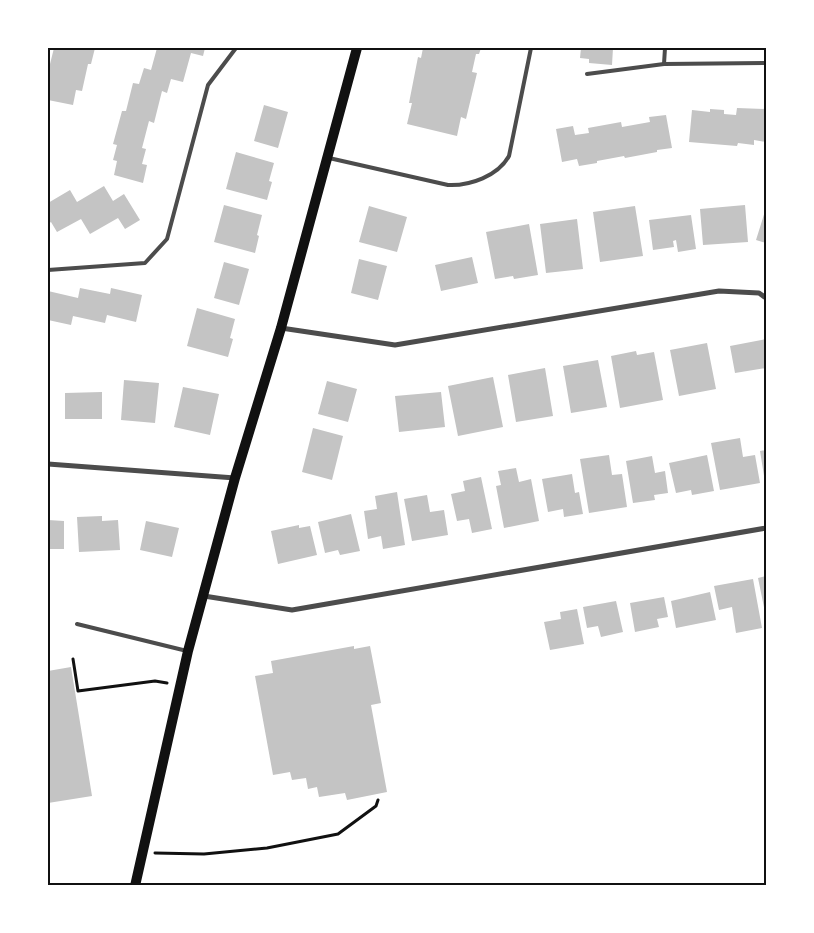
<svg xmlns="http://www.w3.org/2000/svg" width="814" height="933" font-family="Helvetica,sans-serif">
<style>
.building{fill:#c4c4c4}
.lines{fill:none;stroke-linecap:round;stroke-linejoin:round}
.path{stroke:#111;stroke-width:3}
.service{stroke:#4c4c4c;stroke-width:4}
.minor{stroke:#4c4c4c;stroke-width:5}
.secondary{stroke:#111;stroke-width:10}
.neatline{fill:none;stroke:#111;stroke-width:2}
</style>
<rect width="100%" height="100%" fill="#fff"/>
<path class="building" d="M 54,48 L 95,48 L 91,64 L 88,64 L 82,91 L 76,90 L 73,105 L 48,100 L 48,72 Z
M 157,48 L 205,48 L 203,56 L 191,53 L 183,82 L 171,79 L 167,93 L 162,91 L 154,123 L 149,121 L 142,148 L 146,149 L 142,164 L 147,165 L 143,183 L 114,175 L 117,161 L 113,160 L 117,145 L 113,144 L 122,111 L 126,111 L 133,83 L 139,84 L 144,68 L 151,70 Z
M 423,48 L 481,48 L 479,54 L 476,54 L 472,72 L 477,73 L 466,119 L 461,117 L 457,136 L 407,124 L 412,103 L 409,103 L 418,57 L 421,58 Z
M 581,48 L 613,48 L 612,65 L 589,63 L 589,59 L 580,58 Z
M 264,105 L 288,112 L 278,148 L 254,141 Z
M 737,108 L 766,109 L 766,142 L 754,140 L 754,145 L 738,143 L 737,146 L 689,142 L 692,110 L 710,112 L 710,109 L 724,110 L 724,114 L 736,115 Z
M 666,115 L 672,148 L 657,150 L 657,152 L 625,158 L 624,156 L 597,161 L 597,163 L 579,166 L 577,159 L 562,162 L 556,129 L 573,126 L 575,135 L 589,133 L 588,128 L 621,122 L 622,127 L 650,122 L 649,117 Z
M 236,152 L 274,163 L 269,181 L 272,182 L 267,200 L 226,189 Z
M 104,186 L 113,201 L 124,194 L 140,220 L 125,229 L 118,218 L 90,234 L 81,219 L 57,232 L 51,222 L 48,224 L 48,203 L 70,190 L 77,202 Z
M 224,205 L 262,215 L 257,235 L 259,236 L 255,253 L 214,242 Z
M 745,205 L 748,242 L 703,245 L 700,209 Z
M 369,206 L 407,217 L 397,252 L 359,242 Z
M 635,206 L 643,256 L 600,262 L 593,212 Z
M 766,208 L 766,243 L 756,240 Z
M 691,215 L 696,249 L 678,252 L 676,240 L 673,241 L 674,247 L 653,250 L 649,220 Z
M 577,219 L 583,269 L 546,273 L 540,224 Z
M 529,224 L 538,275 L 514,279 L 513,276 L 495,279 L 486,232 Z
M 472,257 L 478,283 L 441,291 L 435,265 Z
M 359,259 L 387,266 L 378,300 L 351,293 Z
M 224,262 L 249,269 L 239,305 L 214,298 Z
M 80,288 L 110,294 L 111,288 L 142,295 L 136,322 L 107,315 L 105,323 L 73,316 L 71,325 L 48,320 L 48,291 L 78,298 Z
M 197,308 L 235,319 L 230,338 L 233,339 L 228,357 L 187,346 Z
M 766,339 L 766,368 L 735,373 L 730,346 Z
M 707,343 L 716,389 L 679,396 L 670,350 Z
M 636,351 L 637,355 L 654,352 L 663,400 L 620,408 L 611,356 Z
M 598,360 L 607,407 L 571,413 L 563,366 Z
M 545,368 L 553,416 L 516,422 L 508,375 Z
M 493,377 L 503,427 L 458,436 L 448,386 Z
M 124,380 L 159,383 L 155,423 L 121,420 Z
M 327,381 L 357,389 L 348,422 L 318,414 Z
M 183,387 L 219,394 L 210,435 L 174,427 Z
M 102,392 L 102,419 L 65,419 L 65,393 Z
M 441,392 L 445,427 L 399,432 L 395,396 Z
M 313,428 L 343,436 L 332,480 L 302,472 Z
M 740,438 L 743,457 L 755,455 L 760,483 L 720,490 L 711,443 Z
M 766,450 L 766,482 L 765,482 L 760,451 Z
M 609,455 L 612,475 L 622,474 L 627,507 L 589,513 L 580,459 Z
M 707,455 L 714,491 L 692,495 L 691,490 L 676,493 L 669,463 Z
M 652,456 L 655,473 L 665,471 L 668,493 L 654,495 L 655,500 L 633,503 L 626,461 Z
M 516,468 L 519,482 L 531,479 L 539,521 L 504,528 L 496,486 L 501,485 L 498,471 Z
M 572,474 L 575,493 L 579,492 L 583,514 L 564,517 L 563,509 L 548,512 L 542,479 Z
M 481,477 L 492,529 L 472,533 L 469,519 L 457,521 L 451,494 L 465,491 L 463,481 Z
M 397,492 L 405,545 L 383,549 L 381,536 L 368,539 L 364,511 L 377,509 L 375,496 Z
M 427,495 L 430,512 L 444,510 L 448,535 L 412,541 L 404,499 Z
M 351,514 L 360,551 L 340,555 L 338,550 L 325,553 L 318,522 Z
M 102,516 L 102,521 L 118,520 L 120,550 L 79,552 L 77,517 Z
M 48,520 L 64,521 L 64,549 L 48,549 Z
M 146,521 L 179,528 L 172,557 L 140,550 Z
M 299,525 L 299,528 L 310,526 L 317,555 L 278,564 L 271,531 Z
M 766,576 L 766,617 L 758,578 Z
M 753,579 L 762,628 L 736,633 L 732,607 L 719,610 L 714,586 Z
M 710,592 L 716,620 L 676,628 L 671,601 Z
M 664,597 L 668,617 L 657,619 L 659,627 L 635,632 L 630,603 Z
M 616,601 L 623,632 L 601,637 L 598,626 L 587,628 L 583,607 Z
M 577,609 L 584,644 L 550,650 L 544,622 L 561,619 L 560,612 Z
M 354,646 L 354,649 L 370,646 L 381,703 L 371,705 L 387,792 L 347,800 L 345,793 L 319,797 L 317,787 L 308,789 L 306,778 L 292,780 L 290,772 L 273,775 L 255,676 L 273,673 L 271,661 Z
M 71,667 L 92,796 L 48,803 L 48,671 Z"/>
<g class="lines">
<path class="path" d="M 73,659 L 78,691 L 155,681 L 167,683
M 155,853 L 204,854 L 267,848 L 338,834 L 376,806 L 378,800"/>
<path class="service" d="M 664,64 L 665,48
M 587,74 L 664,64 L 766,63
M 329,158 L 448,185 C 470,186 498,176 509,156 L 531,48
M 48,270 L 145,263 L 167,239 L 208,85 L 236,48
M 77,624 L 187,651"/>
<path class="minor" d="M 281,328 L 395,345 L 719,291 L 759,293 L 766,298
M 48,464 L 235,478
M 204,596 L 292,610 L 766,528"/>
<path class="secondary" d="M 135,886 L 188,651 L 235,478 L 281,328 L 357,48"/>
</g>
<rect width="814" height="933" fill="none" stroke="#ffffff" stroke-width="98"/>
<rect x="49" y="49" width="716" height="835" class="neatline"/>
</svg>
